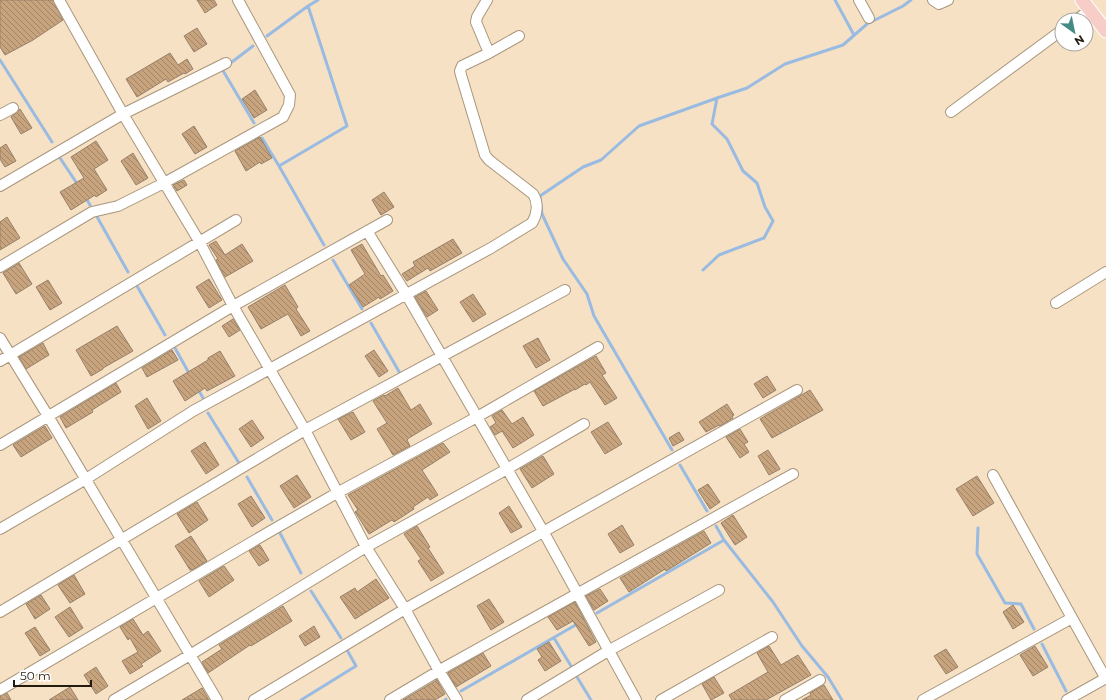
<svg xmlns="http://www.w3.org/2000/svg" width="1106" height="700" font-family="Montserrat,sans-serif">
<style>
.lines{fill:none;stroke-linecap:round;stroke-linejoin:round}
.stream{stroke:#9abbe1;stroke-width:3}
.building{fill:url(#building-back-hatch);stroke:#978169}
.minor-casing{stroke:#a9967c;stroke-width:12}
.major-casing{stroke:#fff;stroke-width:15}
.minor{stroke:#fff;stroke-width:10}
.major{stroke:#f7cdc7;stroke-width:13}
</style>
<defs>
<pattern id="building-back-hatch" width="6" height="6" patternUnits="userSpaceOnUse"><rect width="6" height="6" fill="#c7a47e"/><path d="M-1 5l2 2M0 0l6 6M5-1l2 2" fill="none" stroke="#a18566"/></pattern>
</defs>
<rect width="100%" height="100%" fill="#f6e1c5"/>
<g class="lines">
<path class="stream" d="M 318,0 L 308,6 L 347,126 L 279,166 L 324,245
M 835,0 L 854,35
M 267,36 L 308,6
M 0,60 L 52,142
M 228,65 L 253,46
M 223,68 L 222,69 L 254,123
M 262,138 L 279,166
M 60,158 L 78,185
M 86,198 L 90,205
M 96,215 L 128,272
M 333,260 L 362,309
M 703,270 L 719,255 L 764,238 L 773,221 L 765,207 L 757,183 L 743,171 L 727,139 L 712,124 L 717,98
M 137,286 L 165,335
M 371,323 L 401,375
M 175,348 L 190,375
M 198,389 L 203,398
M 208,413 L 239,463
M 672,450 L 594,316 L 587,294 L 563,259 L 542,214 L 540,196 L 583,167 L 601,160 L 639,126 L 717,98 L 747,88 L 785,64 L 843,45 L 867,24 L 903,6 L 911,0
M 680,465 L 707,511
M 247,477 L 272,520
M 978,528 L 977,554 L 1005,603 L 1021,604 L 1034,629
M 280,533 L 301,573
M 724,540 L 773,602 L 802,646 L 828,677 L 842,700
M 311,591 L 341,638
M 597,613 L 724,540 L 716,526
M 554,638 L 571,666
M 1042,644 L 1066,691
M 577,677 L 591,700
M 461,691 L 579,623
M 301,700 L 356,666 L 347,650
M 445,700 L 446,699"/>
</g>
<path class="building" d="M 0,0 L 53,0 L 63,20 L 33,40 L 5,55 L 0,47 Z
M 197,0 L 214,0 L 217,5 L 205,13 Z
M 197,28 L 207,44 L 194,52 L 184,36 Z
M 170,53 L 178,65 L 187,59 L 193,69 L 185,74 L 184,73 L 168,82 L 166,79 L 137,97 L 126,79 Z
M 255,90 L 267,110 L 254,118 L 242,99 Z
M 20,109 L 32,128 L 21,134 L 11,117 L 16,113 Z
M 194,126 L 207,147 L 195,154 L 182,134 Z
M 260,137 L 272,158 L 261,164 L 260,162 L 246,171 L 235,151 Z
M 96,141 L 108,160 L 94,169 L 107,190 L 96,197 L 95,195 L 71,210 L 60,192 L 84,178 L 71,157 Z
M 6,144 L 16,161 L 5,167 L 0,159 L 0,148 Z
M 133,153 L 148,178 L 136,185 L 121,161 Z
M 184,180 L 187,185 L 177,191 L 173,185 Z
M 384,192 L 394,207 L 381,215 L 372,200 Z
M 7,217 L 20,238 L 0,250 L 0,222 Z
M 453,239 L 462,253 L 430,271 L 428,268 L 407,281 L 402,274 L 415,266 L 413,262 Z
M 216,241 L 225,255 L 242,244 L 253,261 L 225,277 L 216,260 L 218,259 L 209,245 Z
M 362,244 L 381,276 L 383,275 L 393,291 L 380,299 L 379,297 L 363,307 L 349,285 L 365,274 L 351,250 Z
M 19,263 L 32,284 L 16,294 L 3,273 Z
M 209,279 L 222,300 L 209,308 L 196,287 Z
M 48,280 L 62,303 L 50,310 L 36,287 Z
M 285,285 L 298,307 L 296,309 L 310,331 L 301,336 L 288,314 L 261,329 L 248,307 Z
M 426,291 L 438,310 L 427,317 L 415,297 Z
M 473,294 L 486,314 L 473,322 L 460,302 Z
M 233,319 L 240,330 L 229,337 L 222,326 Z
M 117,326 L 133,351 L 103,368 L 103,369 L 91,376 L 76,350 Z
M 538,338 L 550,360 L 536,368 L 523,346 Z
M 43,343 L 49,355 L 26,369 L 19,357 Z
M 172,350 L 178,360 L 147,377 L 142,368 Z
M 374,350 L 388,371 L 379,377 L 365,356 Z
M 220,351 L 235,376 L 207,391 L 205,388 L 185,401 L 173,381 L 208,360 L 208,358 Z
M 596,356 L 606,373 L 602,375 L 617,398 L 605,405 L 590,382 L 586,385 L 585,384 L 575,390 L 575,389 L 543,406 L 534,391 Z
M 767,376 L 776,390 L 763,398 L 754,384 Z
M 116,383 L 121,392 L 92,410 L 93,412 L 66,428 L 60,417 Z
M 398,388 L 411,410 L 420,404 L 432,424 L 409,438 L 407,440 L 410,446 L 393,455 L 377,429 L 387,423 L 373,401 L 384,395 L 385,396 Z
M 810,390 L 823,410 L 772,438 L 760,419 Z
M 147,398 L 161,421 L 148,429 L 135,406 Z
M 727,404 L 734,415 L 732,416 L 733,418 L 720,426 L 719,425 L 706,432 L 699,422 Z
M 502,410 L 512,424 L 523,417 L 534,435 L 513,448 L 502,431 L 495,435 L 490,427 L 496,423 L 492,416 Z
M 353,412 L 365,432 L 351,440 L 338,419 Z
M 252,420 L 264,438 L 251,447 L 239,429 Z
M 608,422 L 622,444 L 605,454 L 591,432 Z
M 45,426 L 52,438 L 21,457 L 13,445 Z
M 740,429 L 748,442 L 744,444 L 749,452 L 740,458 L 726,437 Z
M 679,432 L 684,440 L 673,446 L 669,438 Z
M 205,442 L 219,465 L 206,474 L 191,451 Z
M 443,443 L 450,452 L 422,470 L 438,495 L 430,500 L 428,497 L 413,507 L 414,509 L 394,522 L 392,520 L 369,534 L 356,513 L 355,512 L 358,510 L 348,495 Z
M 768,450 L 780,469 L 769,475 L 758,456 Z
M 543,456 L 554,474 L 532,488 L 520,469 Z
M 297,475 L 311,497 L 294,508 L 280,486 Z
M 977,476 L 994,503 L 973,516 L 956,489 Z
M 708,484 L 720,502 L 710,509 L 698,490 Z
M 251,496 L 265,518 L 252,527 L 238,504 Z
M 197,502 L 208,520 L 189,533 L 177,514 Z
M 509,506 L 522,527 L 511,533 L 499,513 Z
M 733,515 L 747,537 L 735,545 L 721,523 Z
M 622,525 L 634,545 L 620,553 L 608,534 Z
M 417,526 L 430,547 L 428,548 L 444,573 L 431,581 L 418,561 L 421,559 L 404,534 Z
M 704,531 L 711,543 L 679,563 L 666,571 L 665,569 L 629,592 L 620,578 Z
M 191,536 L 207,561 L 192,570 L 190,570 L 175,546 Z
M 260,545 L 269,560 L 259,566 L 249,551 Z
M 224,566 L 234,580 L 209,597 L 199,581 Z
M 74,575 L 85,594 L 70,603 L 58,585 Z
M 376,579 L 389,598 L 355,619 L 340,597 L 355,588 L 357,592 Z
M 600,589 L 608,601 L 594,610 L 586,596 Z
M 41,595 L 50,609 L 35,619 L 26,604 Z
M 489,599 L 504,622 L 491,630 L 477,606 Z
M 575,602 L 596,642 L 589,646 L 573,621 L 557,630 L 548,617 Z
M 1013,605 L 1024,622 L 1013,629 L 1003,612 Z
M 283,606 L 292,621 L 251,646 L 250,645 L 208,673 L 202,662 L 222,649 L 219,645 Z
M 70,607 L 83,628 L 69,637 L 55,617 Z
M 133,619 L 143,635 L 148,631 L 161,651 L 141,664 L 143,666 L 130,674 L 122,661 L 138,652 L 130,638 L 128,640 L 120,627 Z
M 314,626 L 320,637 L 305,646 L 299,636 Z
M 35,627 L 50,650 L 40,656 L 25,633 Z
M 549,642 L 561,661 L 545,671 L 538,660 L 542,657 L 537,649 Z
M 769,646 L 781,665 L 798,655 L 811,675 L 766,700 L 732,700 L 729,695 L 768,672 L 757,653 Z
M 1035,646 L 1048,667 L 1033,676 L 1020,655 Z
M 946,649 L 958,667 L 946,674 L 934,656 Z
M 483,653 L 491,666 L 456,687 L 448,673 Z
M 96,667 L 108,686 L 96,694 L 84,675 Z
M 714,677 L 724,693 L 711,700 L 702,684 Z
M 437,680 L 445,694 L 435,700 L 403,700 Z
M 824,685 L 833,700 L 802,700 L 811,695 L 810,693 Z
M 70,687 L 78,700 L 49,700 Z
M 202,688 L 209,700 L 182,700 Z
M 7,693 L 11,700 L 0,700 L 0,696 Z"/>
<g class="lines">
<defs>
<path id="minor" d="M 59,0 L 123,114 L 199,241 L 233,306 L 305,430 L 366,547 L 405,609 L 439,671 L 457,700
M 859,0 L 869,18
M 933,0 L 939,4 L 948,0
M 1076,20 L 1090,10
M 489,53 L 519,36
M 951,112 L 1062,30
M 0,115 L 13,108
M 0,186 L 123,114 L 226,63
M 367,231 L 406,294 L 543,531 L 636,700
M 0,267 L 92,212 L 118,206 L 164,183 L 283,117 L 289,105 L 290,95 L 238,0
M 1056,303 L 1106,272
M 0,338 L 48,416 L 217,700
M 0,361 L 236,220
M 0,445 L 233,306 L 387,220
M 0,529 L 86,479 L 193,411 L 491,248 L 532,223 C 537,215 539,203 533,194 L 489,160 L 485,155 L 461,75 L 460,71 L 462,66 L 489,53 L 476,22 L 477,17 L 487,0
M 0,612 L 305,430 L 565,290
M 1072,618 L 1106,679
M 0,690 L 269,532 L 337,493 L 477,417 L 598,347
M 114,700 L 190,655 L 366,547 L 507,469 L 584,424
M 254,700 L 405,609 L 797,390
M 390,700 L 447,666 L 793,474
M 527,700 L 608,651 L 719,590
M 661,700 L 772,637
M 785,700 L 820,680
M 923,700 L 1072,618 L 993,475
M 1067,700 L 1106,678"/>
<path id="major" d="M 1082,0 L 1106,31"/>
</defs>
<use href="#minor" class="minor-casing"/>
<use href="#major" class="major-casing"/>
<use href="#minor" class="minor"/>
<use href="#major" class="major"/>
</g>
<g transform="translate(1074 32) rotate(147)"><circle r="19" fill="#ffffff" stroke="#a7a49f"/>
<path d="M0-3L7 15L0 10L-7 15Z" fill="#458b83"/>
<text y="-6" font-size="11" font-weight="bold" text-anchor="middle" fill="#221b10">N</text>
</g>
<path d="M14 680v6h77v-6" fill="none" stroke="#221b10" stroke-width="2"/>
<text x="20" y="680" font-size="12" fill="#221b10" stroke="#ffffff" stroke-width="3" paint-order="stroke">50 m</text>
</svg>
